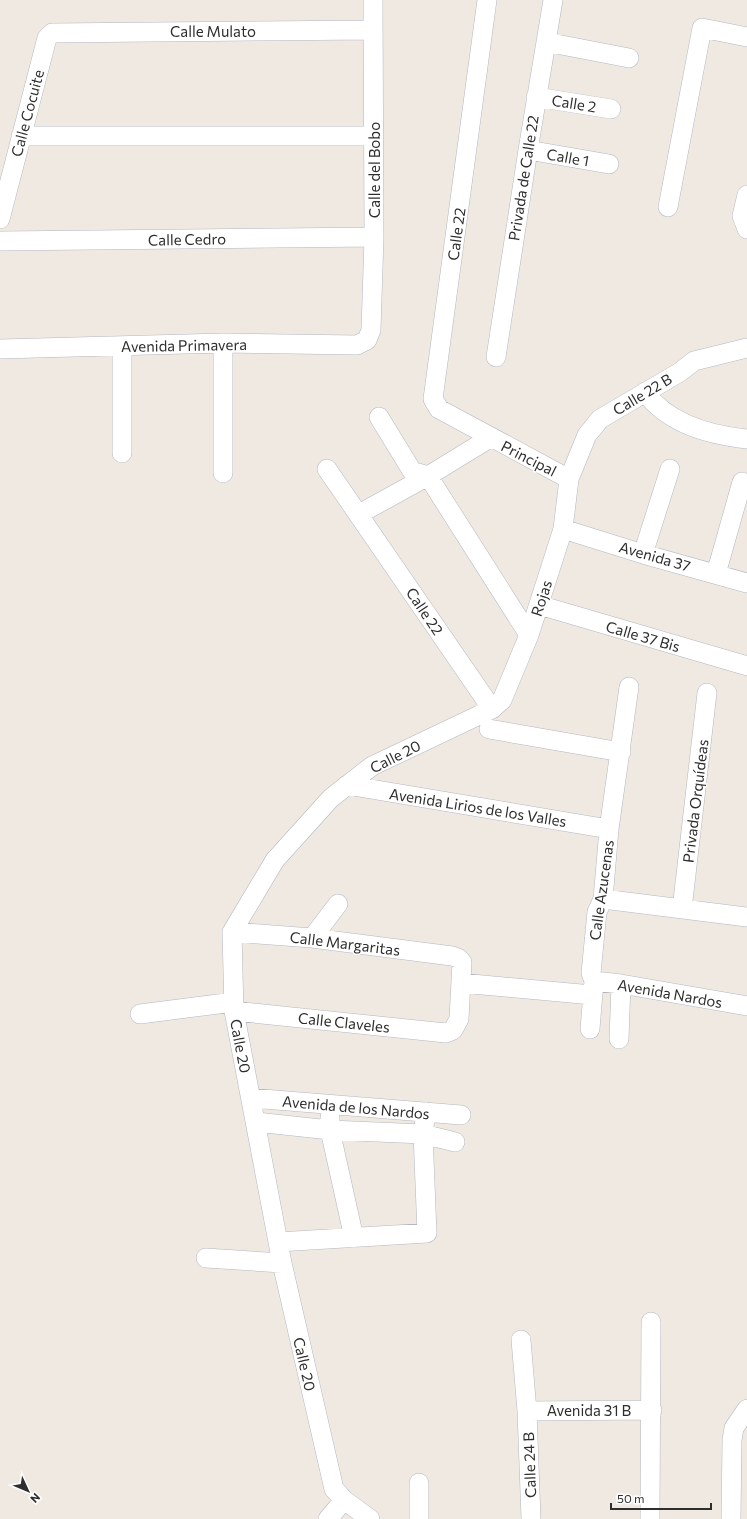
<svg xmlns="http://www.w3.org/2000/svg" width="747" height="1519" font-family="Commissioner,sans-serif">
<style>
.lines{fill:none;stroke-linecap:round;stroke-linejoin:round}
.minor-casing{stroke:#b4b7c1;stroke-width:20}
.minor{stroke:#fff;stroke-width:19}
.labels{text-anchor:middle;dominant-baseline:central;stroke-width:3;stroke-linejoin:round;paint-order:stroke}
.street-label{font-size:15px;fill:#2e2e2e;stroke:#fff}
</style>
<rect width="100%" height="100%" fill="#efe9e1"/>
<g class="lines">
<defs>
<path id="minor" d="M 487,0 L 433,399 L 439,409 L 569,479
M 546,42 L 629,58
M 536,97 L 611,109
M 21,136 L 374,136
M 528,150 L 609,164
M 747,195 L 742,216 L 747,229
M 668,207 L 702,28 L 747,37
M 0,219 L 47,38 L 52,33 L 373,30
M 0,241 L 374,237
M 223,343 L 223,473
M 0,349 L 223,343 L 357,345 L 367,340 L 371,330 L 374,237 L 373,0
M 496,357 L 528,150 L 553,0
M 645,392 C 668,424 709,435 747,439
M 379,417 L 412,471 L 428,476 L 529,635
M 122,453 L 122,346
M 327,469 L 492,709
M 359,514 L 428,476 L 490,438
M 563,529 L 643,554 L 747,583
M 643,554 L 670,469
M 716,574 L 742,482
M 539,605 L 747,666
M 489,729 L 621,752
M 347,785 L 609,829
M 603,899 L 747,917
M 682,909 L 707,693
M 232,932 L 312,938 L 452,956 L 458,958 L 462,962 L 459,1019 L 453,1030 L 446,1033 L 234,1011
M 312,938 L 338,904
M 594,981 L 621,984 L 747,1006
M 461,983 L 592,995
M 140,1014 L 234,1002
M 590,1029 L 594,981 L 591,973 L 597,912 L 603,899 L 609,829 L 629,687
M 619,1039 L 621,984
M 251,1098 L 461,1115
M 330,1117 L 330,1130 L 354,1238
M 256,1122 L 330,1130 L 423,1134 L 455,1142
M 278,1242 L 427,1233 L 423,1134 L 426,1112
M 206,1258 L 282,1263
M 521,1340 L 527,1411 L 531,1519
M 527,1411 L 652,1410
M 328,1519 L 344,1500
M 370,1519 L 344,1500 L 334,1489 L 282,1263 L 234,1011 L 232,932 L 275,860 L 331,798 L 372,766 L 492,709 L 502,700 L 529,635 L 563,529 L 569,479 L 587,435 L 600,419 L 680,372 L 694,361 L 747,348
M 419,1519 L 419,1483
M 650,1519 L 651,1322
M 731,1519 L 732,1440 L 734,1428 L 747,1409"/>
</defs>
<use href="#minor" class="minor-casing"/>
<use href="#minor" class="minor"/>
</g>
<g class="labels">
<g class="street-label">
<text x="213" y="31">Calle Mulato</text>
<text transform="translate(574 103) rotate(9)">Calle 2</text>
<text transform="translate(27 113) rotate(-75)">Calle Cocuite</text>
<text transform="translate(568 157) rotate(10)">Calle 1</text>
<text transform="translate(374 170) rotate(-90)">Calle del Bobo</text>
<text transform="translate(523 178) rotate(-81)">Privada de Calle 22</text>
<text transform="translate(456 234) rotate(-82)">Calle 22</text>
<text transform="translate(187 239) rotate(-1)">Calle Cedro</text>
<text transform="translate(184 345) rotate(-1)">Avenida Primavera</text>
<text transform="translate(642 394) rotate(-31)">Calle 22 B</text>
<text transform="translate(529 458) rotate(27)">Principal</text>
<text transform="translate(655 556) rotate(16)">Avenida 37</text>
<text transform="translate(541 598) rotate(-72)">Rojas</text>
<text transform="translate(425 611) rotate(56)">Calle 22</text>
<text transform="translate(643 636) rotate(16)">Calle 37 Bis</text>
<text transform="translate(395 756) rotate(-27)">Calle 20</text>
<text transform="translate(695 801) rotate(-83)">Privada Orquídeas</text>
<text transform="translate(478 807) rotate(9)">Avenida Lirios de los Valles</text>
<text transform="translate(601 890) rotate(-82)">Calle Azucenas</text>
<text transform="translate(345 943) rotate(7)">Calle Margaritas</text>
<text transform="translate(670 993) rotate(10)">Avenida Nardos</text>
<text transform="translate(344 1022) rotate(6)">Calle Claveles</text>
<text transform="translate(241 1046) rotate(79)">Calle 20</text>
<text transform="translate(356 1107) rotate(5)">Avenida de los Nardos</text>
<text transform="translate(305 1364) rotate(77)">Calle 20</text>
<text x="589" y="1410">Avenida 31 B</text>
<text transform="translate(529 1465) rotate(-92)">Calle 24 B</text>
</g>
</g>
<g transform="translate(28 1491) rotate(134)" stroke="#ffffff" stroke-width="3" paint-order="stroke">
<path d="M0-3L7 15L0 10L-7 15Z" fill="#2e2e2e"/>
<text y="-6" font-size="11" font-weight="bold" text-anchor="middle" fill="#2e2e2e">N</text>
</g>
<path d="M611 1503v6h100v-6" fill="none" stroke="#2e2e2e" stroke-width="2"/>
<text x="617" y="1503" font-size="12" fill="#2e2e2e" stroke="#ffffff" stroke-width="3" paint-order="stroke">50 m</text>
</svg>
